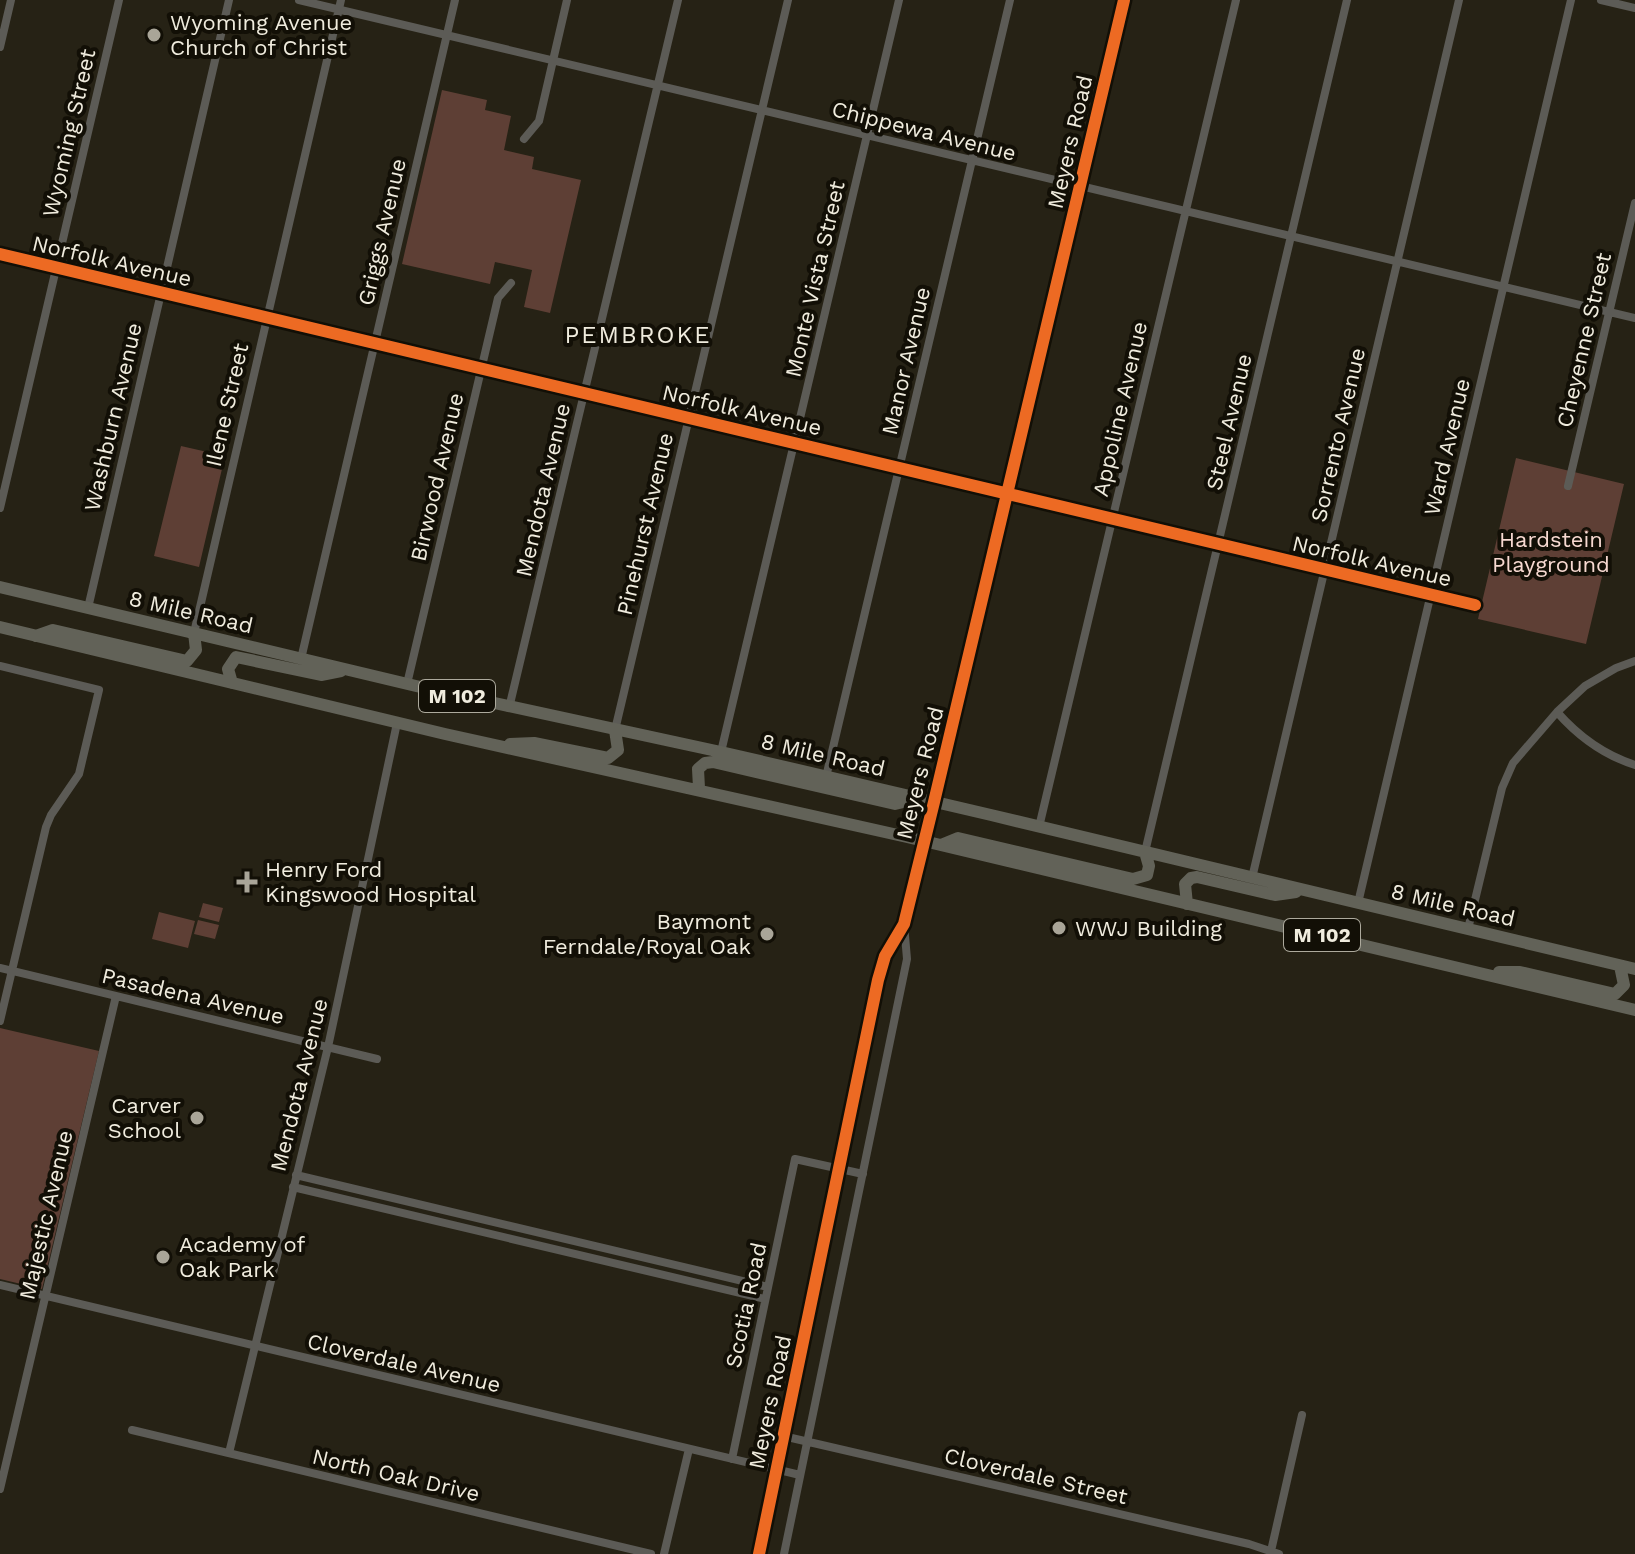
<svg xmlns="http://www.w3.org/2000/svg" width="1635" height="1554" font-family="'Work Sans',sans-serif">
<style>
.green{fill:#5e3f35}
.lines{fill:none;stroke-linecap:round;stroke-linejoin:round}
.minor{stroke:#5c5b56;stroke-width:8}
.highway{stroke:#626258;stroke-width:12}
.cycleway-casing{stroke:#120f06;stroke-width:17}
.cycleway{stroke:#ed6a23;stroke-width:12}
.poi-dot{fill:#a9a598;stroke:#120f06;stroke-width:3}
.labels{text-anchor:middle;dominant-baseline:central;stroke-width:8;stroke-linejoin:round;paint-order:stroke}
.shield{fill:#120f06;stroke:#adaa9d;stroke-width:2}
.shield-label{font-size:20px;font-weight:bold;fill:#f0ecde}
.poi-label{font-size:22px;fill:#f0ecde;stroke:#120f06;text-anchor:start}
.street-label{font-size:22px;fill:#f0ecde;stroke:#120f06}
.park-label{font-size:22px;fill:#f7d9d1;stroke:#120f06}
.neighbourhood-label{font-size:24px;letter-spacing:2px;fill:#f0ecde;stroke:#120f06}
</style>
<rect width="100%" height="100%" fill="#262215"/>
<path class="green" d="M 442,90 L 487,100 L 485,110 L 511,116 L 504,150 L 534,157 L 532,169 L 581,180 L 550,313 L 524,307 L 532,270 L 495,262 L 490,284 L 402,264 Z
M 181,446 L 225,456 L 199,567 L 154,556 Z
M 1516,458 L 1624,484 L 1586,644 L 1478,619 Z
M 203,903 L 223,908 L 219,922 L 199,917 Z
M 159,912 L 195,921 L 188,948 L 152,939 Z
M 198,920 L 219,925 L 215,939 L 194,934 Z
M 0,1028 L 99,1051 L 42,1289 L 0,1279 Z"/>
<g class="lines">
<path class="minor" d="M 299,0 L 1635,318
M 1601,0 L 1635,8
M 0,47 L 11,0
M 524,139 L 539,121 L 567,0
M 0,254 L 1475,605
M 1568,486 L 1635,203
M 0,508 L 119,0
M 88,608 L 229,0
M 194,633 L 341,0
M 301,659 L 455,0
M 0,666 L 99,690 L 79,774 L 51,815 L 46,827 L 0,1021
M 407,684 L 498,298 L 511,283
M 509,708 L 678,0
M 1557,712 C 1578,736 1604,755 1635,765
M 615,730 L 788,0
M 721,752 L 899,0
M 826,777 L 1010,0
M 1039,827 L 1236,0
M 1145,852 L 1347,0
M 1252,878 L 1459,0
M 1358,903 L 1571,0
M 1468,929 L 1502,788 L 1513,763 L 1557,712 L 1585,686 L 1616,668 L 1635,661
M 0,968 L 377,1059
M 296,1175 L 768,1287
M 293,1187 L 765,1299
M 0,1285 L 800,1475
M 132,1430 L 651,1554
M 783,1436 L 1249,1544 L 1279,1554
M 229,1453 L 328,1047 L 397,723
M 732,1459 L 795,1159 L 863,1174
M 0,1489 L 116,996
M 1271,1551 L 1302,1415
M 664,1554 L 689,1449
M 759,1554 L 878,980 L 885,956 L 904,924 L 934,802 L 1124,0
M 784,1554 L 907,959 L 904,924"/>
<path class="highway" d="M 0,587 L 416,686 L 721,752 L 991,815 L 1635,969
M 0,627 L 445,734 L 907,837 L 1635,1010
M 36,636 L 53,630 L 187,661 L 196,650 L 194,633
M 232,683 L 228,669 L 236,657 L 321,675 L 341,671
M 510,744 L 534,743 L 608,758 L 618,750 L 615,730
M 699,788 L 698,769 L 705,763 L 713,762 L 895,804 L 916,799
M 941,845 L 958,838 L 1133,879 L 1147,875 L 1149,866 L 1145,852
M 1187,904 L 1185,884 L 1191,878 L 1197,877 L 1275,895 L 1296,892
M 1499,972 L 1520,972 L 1615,994 L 1624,985 L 1620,966"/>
<defs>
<path id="cycleway" d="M 0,254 L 1475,605
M 759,1554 L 878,980 L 885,956 L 904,924 L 934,802 L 1124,0"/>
</defs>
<use href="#cycleway" class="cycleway-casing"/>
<use href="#cycleway" class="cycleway"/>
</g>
<g class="poi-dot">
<circle cx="154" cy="35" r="8"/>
<path d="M243 870h8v8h8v8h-8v8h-8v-8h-8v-8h8z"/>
<circle cx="1059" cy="928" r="8"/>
<circle cx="767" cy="934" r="8"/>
<circle cx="197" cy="1118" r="8"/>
<circle cx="163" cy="1257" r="8"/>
</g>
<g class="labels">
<g class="shield">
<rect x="419" y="680" width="76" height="32" rx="6"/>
<rect x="1284" y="919" width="76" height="32" rx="6"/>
</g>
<g class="shield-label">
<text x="457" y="696">M 102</text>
<text x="1322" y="935">M 102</text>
</g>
<g class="poi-label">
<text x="170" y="22">Wyoming Avenue<tspan x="170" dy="25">Church of Christ</tspan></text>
<text x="265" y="869">Henry Ford<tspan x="265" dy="25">Kingswood Hospital</tspan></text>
<text x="751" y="921" text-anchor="end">Baymont<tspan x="751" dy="25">Ferndale/Royal Oak</tspan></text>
<text x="1075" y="928">WWJ Building</text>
<text x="181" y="1105" text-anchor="end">Carver<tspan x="181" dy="25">School</tspan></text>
<text x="179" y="1244">Academy of<tspan x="179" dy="25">Oak Park</tspan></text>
</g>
<g class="street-label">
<text transform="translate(924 131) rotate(14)">Chippewa Avenue</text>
<text transform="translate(69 133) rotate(-77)">Wyoming Street</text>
<text transform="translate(1070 142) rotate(-77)">Meyers Road</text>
<text transform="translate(382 232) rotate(-77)">Griggs Avenue</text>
<text transform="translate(112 261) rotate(13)">Norfolk Avenue</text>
<text transform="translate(815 279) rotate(-77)">Monte Vista Street</text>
<text transform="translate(1584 340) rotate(-77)">Cheyenne Street</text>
<text transform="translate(906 361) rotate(-77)">Manor Avenue</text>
<text transform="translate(227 405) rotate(-77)">Ilene Street</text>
<text transform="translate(1120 409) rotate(-77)">Appoline Avenue</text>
<text transform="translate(742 410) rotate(13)">Norfolk Avenue</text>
<text transform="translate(113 417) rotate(-77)">Washburn Avenue</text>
<text transform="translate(1229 422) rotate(-77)">Steel Avenue</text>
<text transform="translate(1338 435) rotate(-77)">Sorrento Avenue</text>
<text transform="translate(1447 447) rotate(-77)">Ward Avenue</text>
<text transform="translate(437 477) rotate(-77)">Birwood Avenue</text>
<text transform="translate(543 490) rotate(-77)">Mendota Avenue</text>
<text transform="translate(645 524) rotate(-77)">Pinehurst Avenue</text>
<text transform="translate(1372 561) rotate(13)">Norfolk Avenue</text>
<text transform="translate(191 612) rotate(13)">8 Mile Road</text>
<text transform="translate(823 755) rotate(13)">8 Mile Road</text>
<text transform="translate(920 773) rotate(-76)">Meyers Road</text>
<text transform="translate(1453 905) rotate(13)">8 Mile Road</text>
<text transform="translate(193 996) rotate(13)">Pasadena Avenue</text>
<text transform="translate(299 1085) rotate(-76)">Mendota Avenue</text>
<text transform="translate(46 1215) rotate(-77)">Majestic Avenue</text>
<text transform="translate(746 1305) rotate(-78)">Scotia Road</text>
<text transform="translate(404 1363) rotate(13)">Cloverdale Avenue</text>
<text transform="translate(770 1402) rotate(-78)">Meyers Road</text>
<text transform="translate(396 1475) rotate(13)">North Oak Drive</text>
<text transform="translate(1036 1476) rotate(13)">Cloverdale Street</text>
</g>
<g class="park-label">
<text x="1551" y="539">Hardstein<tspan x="1551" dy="25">Playground</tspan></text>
</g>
<g class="neighbourhood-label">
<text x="638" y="335">PEMBROKE</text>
</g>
</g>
</svg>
